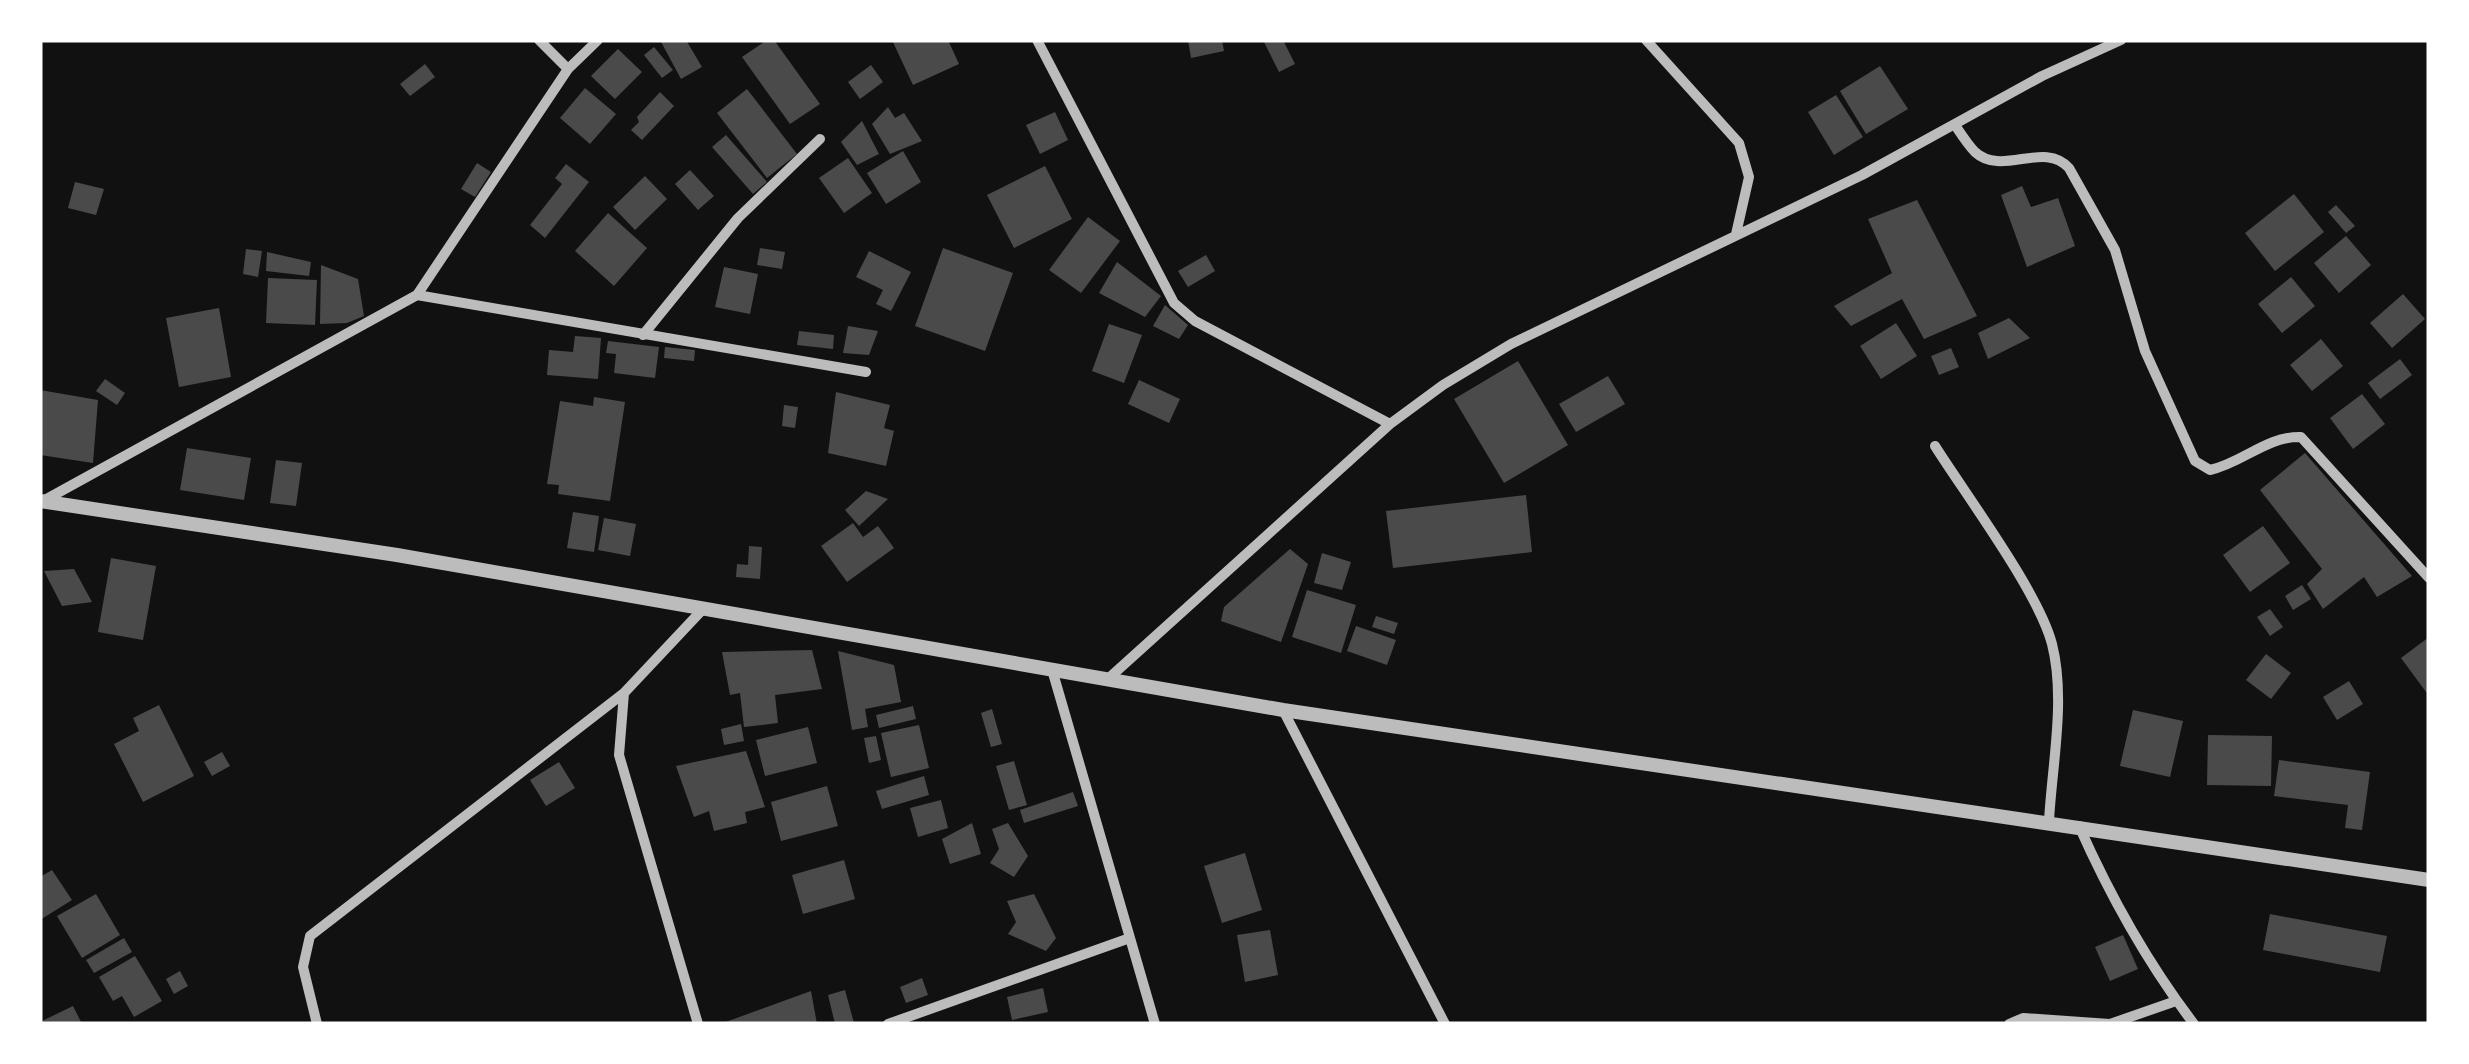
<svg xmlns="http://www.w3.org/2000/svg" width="2469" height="1064" font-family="Signika,sans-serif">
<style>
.building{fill:#4a4a4a}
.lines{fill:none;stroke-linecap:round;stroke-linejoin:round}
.minor{stroke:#bcbcbc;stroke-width:10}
.tertiary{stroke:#bcbcbc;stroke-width:14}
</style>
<rect width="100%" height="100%" fill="#111"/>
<path class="building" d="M 660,40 L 686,40 L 702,67 L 681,79 Z
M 767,40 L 774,40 L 820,104 L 790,124 L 742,57 Z
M 892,40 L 948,40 L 959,64 L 913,85 Z
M 1188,40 L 1222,40 L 1224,51 L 1191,58 Z
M 1263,40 L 1283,40 L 1295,64 L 1279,72 Z
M 654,47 L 673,70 L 662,78 L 644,55 Z
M 618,49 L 642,72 L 615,99 L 591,76 Z
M 425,64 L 435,77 L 410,96 L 400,84 Z
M 871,65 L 883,82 L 860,99 L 848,82 Z
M 1880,66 L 1908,109 L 1866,134 L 1840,91 Z
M 585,88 L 616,114 L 590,144 L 560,118 Z
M 747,89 L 797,154 L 767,178 L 717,113 Z
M 660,92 L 674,106 L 642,140 L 631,130 L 639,122 L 637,117 Z
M 1836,95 L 1863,137 L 1834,155 L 1808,112 Z
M 888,107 L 895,118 L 904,113 L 922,141 L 890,154 L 872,124 Z
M 1055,112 L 1068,140 L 1040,154 L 1026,125 Z
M 862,121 L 879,154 L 857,165 L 841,142 Z
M 726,135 L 767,182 L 753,194 L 712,147 Z
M 903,151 L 921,182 L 886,204 L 867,173 Z
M 848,158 L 872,193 L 844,213 L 819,178 Z
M 477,163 L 491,172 L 475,197 L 461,189 Z
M 566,164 L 589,182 L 545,238 L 530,225 L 562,184 L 555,178 Z
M 1045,166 L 1072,219 L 1014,248 L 987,195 Z
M 690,170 L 714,196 L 698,210 L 675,184 Z
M 645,176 L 667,199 L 635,230 L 613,207 Z
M 75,182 L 104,189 L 96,215 L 68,208 Z
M 2022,186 L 2031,207 L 2058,198 L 2075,246 L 2027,267 L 2001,195 Z
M 2294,194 L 2324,232 L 2275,271 L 2245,233 Z
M 1917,200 L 1977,316 L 1924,339 L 1902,299 L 1851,326 L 1834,306 L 1892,273 L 1868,219 Z
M 2336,205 L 2355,226 L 2346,233 L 2328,212 Z
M 608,213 L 647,248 L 614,286 L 575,251 Z
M 1088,217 L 1120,241 L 1081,293 L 1049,270 Z
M 2346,236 L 2371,265 L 2339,293 L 2314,263 Z
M 760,248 L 785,252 L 782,269 L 757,265 Z
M 943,248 L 1013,273 L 985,351 L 915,326 Z
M 246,249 L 262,251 L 258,277 L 243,274 Z
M 869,251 L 911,272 L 891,311 L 876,304 L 883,290 L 856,277 Z
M 267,252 L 311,262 L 309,276 L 266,271 Z
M 1206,255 L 1215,271 L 1188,287 L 1178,271 Z
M 1117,262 L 1161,296 L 1145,317 L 1099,293 Z
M 321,265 L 358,279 L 364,316 L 347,323 L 320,324 Z
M 724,267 L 758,274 L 750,314 L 715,307 Z
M 2291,277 L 2315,306 L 2282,333 L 2258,304 Z
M 268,278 L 317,280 L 315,325 L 266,323 Z
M 2403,294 L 2425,319 L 2392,348 L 2370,323 Z
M 1165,305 L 1188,325 L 1179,339 L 1153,326 Z
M 219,308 L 231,377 L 179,387 L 166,318 Z
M 2009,318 L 2030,338 L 1988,359 L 1978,333 Z
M 1896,323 L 1917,356 L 1881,379 L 1860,346 Z
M 1109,324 L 1142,335 L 1124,383 L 1092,371 Z
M 848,326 L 878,331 L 869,355 L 843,353 Z
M 799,331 L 834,335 L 833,349 L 797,345 Z
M 575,336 L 601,338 L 598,379 L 547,375 L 549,350 L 573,352 Z
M 2321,339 L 2343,366 L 2312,391 L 2290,365 Z
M 608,341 L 659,347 L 655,378 L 614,373 L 616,354 L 606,353 Z
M 665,347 L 695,350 L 694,361 L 664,358 Z
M 1951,348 L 1959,367 L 1939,375 L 1931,356 Z
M 2400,359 L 2412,375 L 2380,399 L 2368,383 Z
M 1518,361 L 1568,445 L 1504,483 L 1454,399 Z
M 1608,376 L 1625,404 L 1576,432 L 1559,404 Z
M 105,379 L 125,393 L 117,405 L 96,391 Z
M 1139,380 L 1180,399 L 1169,423 L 1128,404 Z
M 40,390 L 98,400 L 93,463 L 40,455 Z
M 836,392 L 890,405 L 884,428 L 894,431 L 886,466 L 828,453 Z
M 2362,394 L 2385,424 L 2353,449 L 2330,418 Z
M 594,397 L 625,402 L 610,501 L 558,494 L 559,485 L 547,484 L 560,401 L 593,406 Z
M 784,405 L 798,407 L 795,428 L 782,426 Z
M 187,448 L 251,458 L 244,500 L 180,490 Z
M 2305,453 L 2412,576 L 2377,597 L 2364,577 L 2323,609 L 2307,584 L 2322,569 L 2260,490 Z
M 276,460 L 302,463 L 296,506 L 270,503 Z
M 866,491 L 888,499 L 859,526 L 845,510 Z
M 1526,495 L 1532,552 L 1393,568 L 1386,511 Z
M 573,512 L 599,516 L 594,552 L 567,548 Z
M 604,518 L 636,524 L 630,556 L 598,550 Z
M 853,523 L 863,537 L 878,526 L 894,548 L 847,582 L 821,546 Z
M 2263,526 L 2290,563 L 2250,592 L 2223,555 Z
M 749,546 L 762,547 L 760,579 L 736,577 L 737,564 L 748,565 Z
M 1290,549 L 1308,564 L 1281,642 L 1221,621 L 1224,607 Z
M 1322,553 L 1351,562 L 1342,590 L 1314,583 Z
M 111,558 L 156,566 L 143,640 L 98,632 Z
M 74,569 L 92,602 L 62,606 L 44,571 Z
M 2302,585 L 2311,599 L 2293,610 L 2285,596 Z
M 1307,590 L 1356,605 L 1341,653 L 1292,637 Z
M 2270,609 L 2283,627 L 2270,636 L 2257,617 Z
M 1376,616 L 1398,623 L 1394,634 L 1372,627 Z
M 1356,626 L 1396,640 L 1387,665 L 1347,651 Z
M 2429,637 L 2429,696 L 2401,658 Z
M 812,650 L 822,689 L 775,695 L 778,723 L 744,727 L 740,693 L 730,695 L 722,652 Z
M 838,651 L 894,665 L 901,702 L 865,709 L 868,727 L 852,730 Z
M 2266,654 L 2291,673 L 2271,699 L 2246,680 Z
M 2349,681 L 2363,704 L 2337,720 L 2323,697 Z
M 159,705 L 194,776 L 143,802 L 114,744 L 139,731 L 133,718 Z
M 913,706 L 916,719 L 879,728 L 876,715 Z
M 992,709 L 1002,744 L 991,747 L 981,713 Z
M 2133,710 L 2183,721 L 2170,777 L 2120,766 Z
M 741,724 L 744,741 L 724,745 L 721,729 Z
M 919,725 L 929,768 L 891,777 L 881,733 Z
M 808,727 L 817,763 L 765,776 L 756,740 Z
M 2208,735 L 2272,736 L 2271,786 L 2207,785 Z
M 876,736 L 881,760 L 869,763 L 864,738 Z
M 746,751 L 765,807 L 745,812 L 747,823 L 714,831 L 709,811 L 694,817 L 676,766 Z
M 222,752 L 230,766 L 212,776 L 204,762 Z
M 2279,760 L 2370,772 L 2362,830 L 2345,828 L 2348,805 L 2274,796 Z
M 1014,761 L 1027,805 L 1009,810 L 996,766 Z
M 559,762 L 575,788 L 546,806 L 530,780 Z
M 924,776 L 929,795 L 882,809 L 876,791 Z
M 827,786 L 838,826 L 781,841 L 771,802 Z
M 1073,792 L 1078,806 L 1024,823 L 1020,810 Z
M 941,800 L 948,828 L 918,837 L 910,808 Z
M 972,823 L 981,854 L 950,864 L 942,839 Z
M 1008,823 L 1028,856 L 1014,877 L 990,863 L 999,849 L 992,829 Z
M 1245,853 L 1262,910 L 1222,923 L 1204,866 Z
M 844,860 L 855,899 L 803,914 L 792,875 Z
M 52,870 L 72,900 L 40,920 L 40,877 Z
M 96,894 L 120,935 L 82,958 L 57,916 Z
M 1034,894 L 1056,938 L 1046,951 L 1008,934 L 1016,922 L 1007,901 Z
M 2270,914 L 2387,936 L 2380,972 L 2263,950 Z
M 1270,930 L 1278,975 L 1245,982 L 1237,935 Z
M 2123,935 L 2138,969 L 2110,981 L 2095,947 Z
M 124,938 L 132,952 L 94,973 L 86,960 Z
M 135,956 L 162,1001 L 134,1017 L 122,996 L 113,1001 L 99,977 Z
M 180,971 L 188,986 L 174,994 L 166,979 Z
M 922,978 L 928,995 L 906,1003 L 900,987 Z
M 1043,988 L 1048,1012 L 1012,1020 L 1007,997 Z
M 845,990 L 854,1023 L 835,1024 L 828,995 Z
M 811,991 L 817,1024 L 720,1024 Z
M 73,1006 L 82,1024 L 40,1024 L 40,1022 Z"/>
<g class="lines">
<path class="minor" d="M 539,40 L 568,69
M 1037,40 L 1174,303 L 1195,321 L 1390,424
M 1646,40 L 1739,143 L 1749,177 L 1736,234
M 1955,125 C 1961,134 1968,145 1975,152 C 2002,177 2044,140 2069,168 L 2115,250 L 2145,351 L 2195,461 L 2210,470 C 2243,463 2266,436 2301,437 L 2429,578
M 417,295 L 866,372
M 643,335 L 738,218 L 820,139
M 1935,446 C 1966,495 2039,593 2052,644 C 2066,699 2052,765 2049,821
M 43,501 L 417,295 L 568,69 L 598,40
M 1053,673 L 1155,1024
M 1109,678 L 1390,424 L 1443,385 L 1511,344 L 1862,175 L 2042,76 L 2121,40
M 1283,710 L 1445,1024
M 2079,826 C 2111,898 2146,961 2194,1024
M 317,1024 L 303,967 L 310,936 L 624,693
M 698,1024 L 619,755 L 624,693 L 704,608
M 888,1024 L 1127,939
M 2009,1024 L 2023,1018 L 2110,1024 L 2176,1001"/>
<path class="tertiary" d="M 40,501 L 397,555 L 1283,710 L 2429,880"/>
</g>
<rect width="2469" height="1064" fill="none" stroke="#ffffff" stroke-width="85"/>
</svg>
